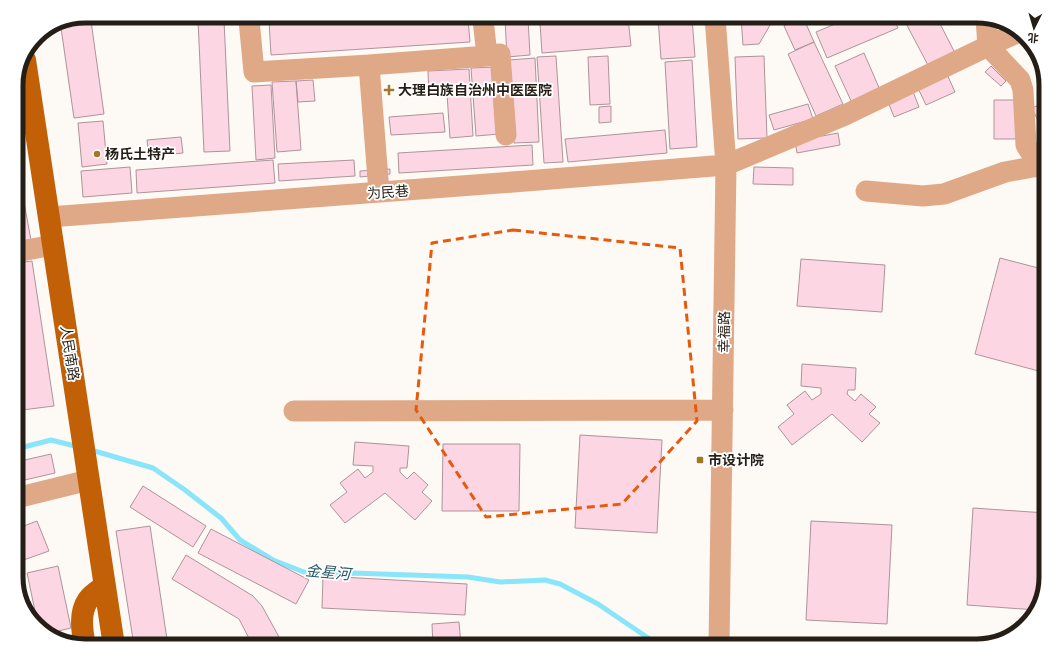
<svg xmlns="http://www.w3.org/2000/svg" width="1062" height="662" font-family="Helvetica,'Noto Sans SC',sans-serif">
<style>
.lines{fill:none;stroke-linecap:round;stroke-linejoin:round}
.stream{stroke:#89e5f9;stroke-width:5}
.building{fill:#fcd6e3;stroke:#af939c}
.minor{stroke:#dfa988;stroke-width:21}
.major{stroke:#c16007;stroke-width:22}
.marked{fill:none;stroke:#e8590c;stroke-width:3;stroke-dasharray:8 5;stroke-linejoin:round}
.poi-dot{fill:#a47629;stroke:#fff;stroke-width:1.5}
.labels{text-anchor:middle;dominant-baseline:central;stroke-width:3.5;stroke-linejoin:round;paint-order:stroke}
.poi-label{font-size:14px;font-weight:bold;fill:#251e16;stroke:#fff;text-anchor:start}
.street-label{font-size:14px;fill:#251e16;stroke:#fff}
.water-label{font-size:15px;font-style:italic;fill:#235862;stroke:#fff}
.rim{fill:none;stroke:#251e16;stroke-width:5}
</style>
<rect width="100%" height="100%" fill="#fdf9f4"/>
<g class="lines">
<path class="stream" d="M 16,449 L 51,440 L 79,447
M 91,450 L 153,468 L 185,490 L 221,518 L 240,540 L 273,560 L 309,574 L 352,573 L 468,577 L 500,582 L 545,580 L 560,584 L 598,604 L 660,646"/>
</g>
<path class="building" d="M 892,16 L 898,28 L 827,58 L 816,32 L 852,17 Z
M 902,16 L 936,16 L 955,53 L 929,67 Z
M 741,17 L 773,17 L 773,20 L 759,44 L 743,45 Z
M 803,17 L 814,42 L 795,50 L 784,26 Z
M 593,18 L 628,18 L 631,46 L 542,53 L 540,23 Z
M 658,18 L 692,18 L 695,57 L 661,59 Z
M 468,19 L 470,42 L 271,55 L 269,20 Z
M 505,19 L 528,19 L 530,55 L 507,57 Z
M 198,20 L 224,20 L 230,151 L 204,152 Z
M 60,21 L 91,21 L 104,114 L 74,118 Z
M 814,42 L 843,104 L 816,116 L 788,54 Z
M 864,53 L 880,90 L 852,103 L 835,66 Z
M 556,56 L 563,162 L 544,163 L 537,57 Z
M 608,56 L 610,104 L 590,105 L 588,57 Z
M 764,56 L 767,138 L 738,139 L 735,57 Z
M 535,58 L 539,142 L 514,143 L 509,60 Z
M 692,60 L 697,147 L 670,149 L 665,62 Z
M 991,66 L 1006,81 L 1001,86 L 985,72 Z
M 495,67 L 499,134 L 476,136 L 471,68 Z
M 469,69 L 473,136 L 450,138 L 447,94 L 429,95 L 428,71 Z
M 946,72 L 955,92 L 926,105 L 917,86 Z
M 313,80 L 315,101 L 298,102 L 296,81 Z
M 296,81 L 301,150 L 277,152 L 272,82 Z
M 271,85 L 275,158 L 256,160 L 252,86 Z
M 912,89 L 919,107 L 894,117 L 887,99 Z
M 994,100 L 1015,100 L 1016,139 L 994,139 Z
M 1046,102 L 1046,138 L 1032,108 Z
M 808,104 L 813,119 L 774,130 L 769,115 Z
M 611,106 L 611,122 L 599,123 L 599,107 Z
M 443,113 L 445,132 L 391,135 L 389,117 Z
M 103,121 L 107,164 L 82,167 L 78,123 Z
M 665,130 L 667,153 L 568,162 L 565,139 Z
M 838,133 L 840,145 L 797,153 L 795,141 Z
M 181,137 L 183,153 L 149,156 L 147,140 Z
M 532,145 L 533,165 L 399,173 L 398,153 Z
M 16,159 L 31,240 L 16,242 Z
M 273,160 L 275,183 L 137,193 L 136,170 Z
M 354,160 L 355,176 L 279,181 L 278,164 Z
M 130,167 L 132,193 L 83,197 L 81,171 Z
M 754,167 L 793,168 L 793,185 L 753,184 Z
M 390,169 L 390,174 L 360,177 L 360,171 Z
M 1000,258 L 1046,270 L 1046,373 L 975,354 Z
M 801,259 L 885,265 L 882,312 L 797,306 Z
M 32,261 L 54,406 L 22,410 L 16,368 L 16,263 Z
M 802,364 L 856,368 L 855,390 L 848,390 L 847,394 L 855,401 L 861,394 L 876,407 L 869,414 L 880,423 L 862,442 L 832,414 L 792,445 L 778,427 L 794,414 L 787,405 L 805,391 L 812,400 L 821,394 L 821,388 L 801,386 Z
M 580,435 L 662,440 L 657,533 L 575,528 Z
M 355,442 L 409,446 L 407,468 L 400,468 L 400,472 L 407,479 L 414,472 L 428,485 L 422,492 L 432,501 L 415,520 L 385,493 L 345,523 L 330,505 L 347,492 L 340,483 L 358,469 L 365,478 L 373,472 L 373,466 L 353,465 Z
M 443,444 L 520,444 L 519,511 L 442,511 Z
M 51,454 L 55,473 L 16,482 L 16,462 Z
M 143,486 L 206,526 L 193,547 L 130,507 Z
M 973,508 L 1046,513 L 1046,578 L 1036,610 L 967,605 Z
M 37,521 L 49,551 L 18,562 L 16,556 L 16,529 Z
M 811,521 L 892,525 L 887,624 L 806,620 Z
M 150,526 L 168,646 L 134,646 L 116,531 Z
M 211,529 L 309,580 L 296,604 L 198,553 Z
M 186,555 L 253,596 L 262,606 L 284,646 L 253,646 L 239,619 L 172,579 Z
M 58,566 L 71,628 L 46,634 L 38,625 L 27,573 Z
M 323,576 L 467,584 L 465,615 L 322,608 Z
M 459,622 L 461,646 L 433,646 L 432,624 Z"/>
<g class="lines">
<path class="minor" d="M 715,17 L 726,165 L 719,646
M 986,19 L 988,46 L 1019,32
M 249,20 L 254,72 L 369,65 L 487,56 L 483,19
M 487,56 L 500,54 L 506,135
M 369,65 L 379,192
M 866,191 L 923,196 L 944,194 L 1005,172 L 1033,167 L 1046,166
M 49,217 L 526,181 L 726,165 L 845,115 L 988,46 L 1020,80 L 1023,90 L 1026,145 L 1029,150 L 1046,160
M 16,252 L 53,245
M 294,411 L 723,410
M 16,498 L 89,480"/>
<path class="major" d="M 25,60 L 114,646
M 85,646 C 82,631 79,613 88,600 C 92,594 99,590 105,586"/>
</g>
<path class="marked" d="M 513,230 L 680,248 L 697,421 L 622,504 L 486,517 L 416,410 L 432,243 Z"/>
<g class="poi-dot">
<path d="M387 84h4v4h4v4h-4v4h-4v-4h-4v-4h4z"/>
<circle cx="97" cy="154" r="4"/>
<rect x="696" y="456" width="8" height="8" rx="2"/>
</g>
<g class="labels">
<g class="poi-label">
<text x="398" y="90">大理白族自治州中医医院</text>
<text x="105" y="154">杨氏土特产</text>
<text x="708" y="460">市设计院</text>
</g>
<g class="street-label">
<text transform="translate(388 192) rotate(-4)">为民巷</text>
<text transform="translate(724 332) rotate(-89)">幸福路</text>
<text transform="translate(70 353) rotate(81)">人民南路</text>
</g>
<g class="water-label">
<text transform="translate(328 572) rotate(5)">金星河</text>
</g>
</g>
<path d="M0 0H1062V662H0ZM85 23H977A62 62 0 0 1 1039 85V577A62 62 0 0 1 977 639H85A62 62 0 0 1 23 577V85A62 62 0 0 1 85 23Z" fill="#fff" fill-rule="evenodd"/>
<path class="rim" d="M85 23H977A62 62 0 0 1 1039 85V577A62 62 0 0 1 977 639H85A62 62 0 0 1 23 577V85A62 62 0 0 1 85 23Z"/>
<g transform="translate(1034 28) rotate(185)" stroke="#ffffff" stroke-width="3" paint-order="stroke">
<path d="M0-3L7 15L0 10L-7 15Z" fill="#251e16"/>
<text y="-6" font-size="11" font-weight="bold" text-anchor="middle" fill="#251e16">北</text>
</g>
</svg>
